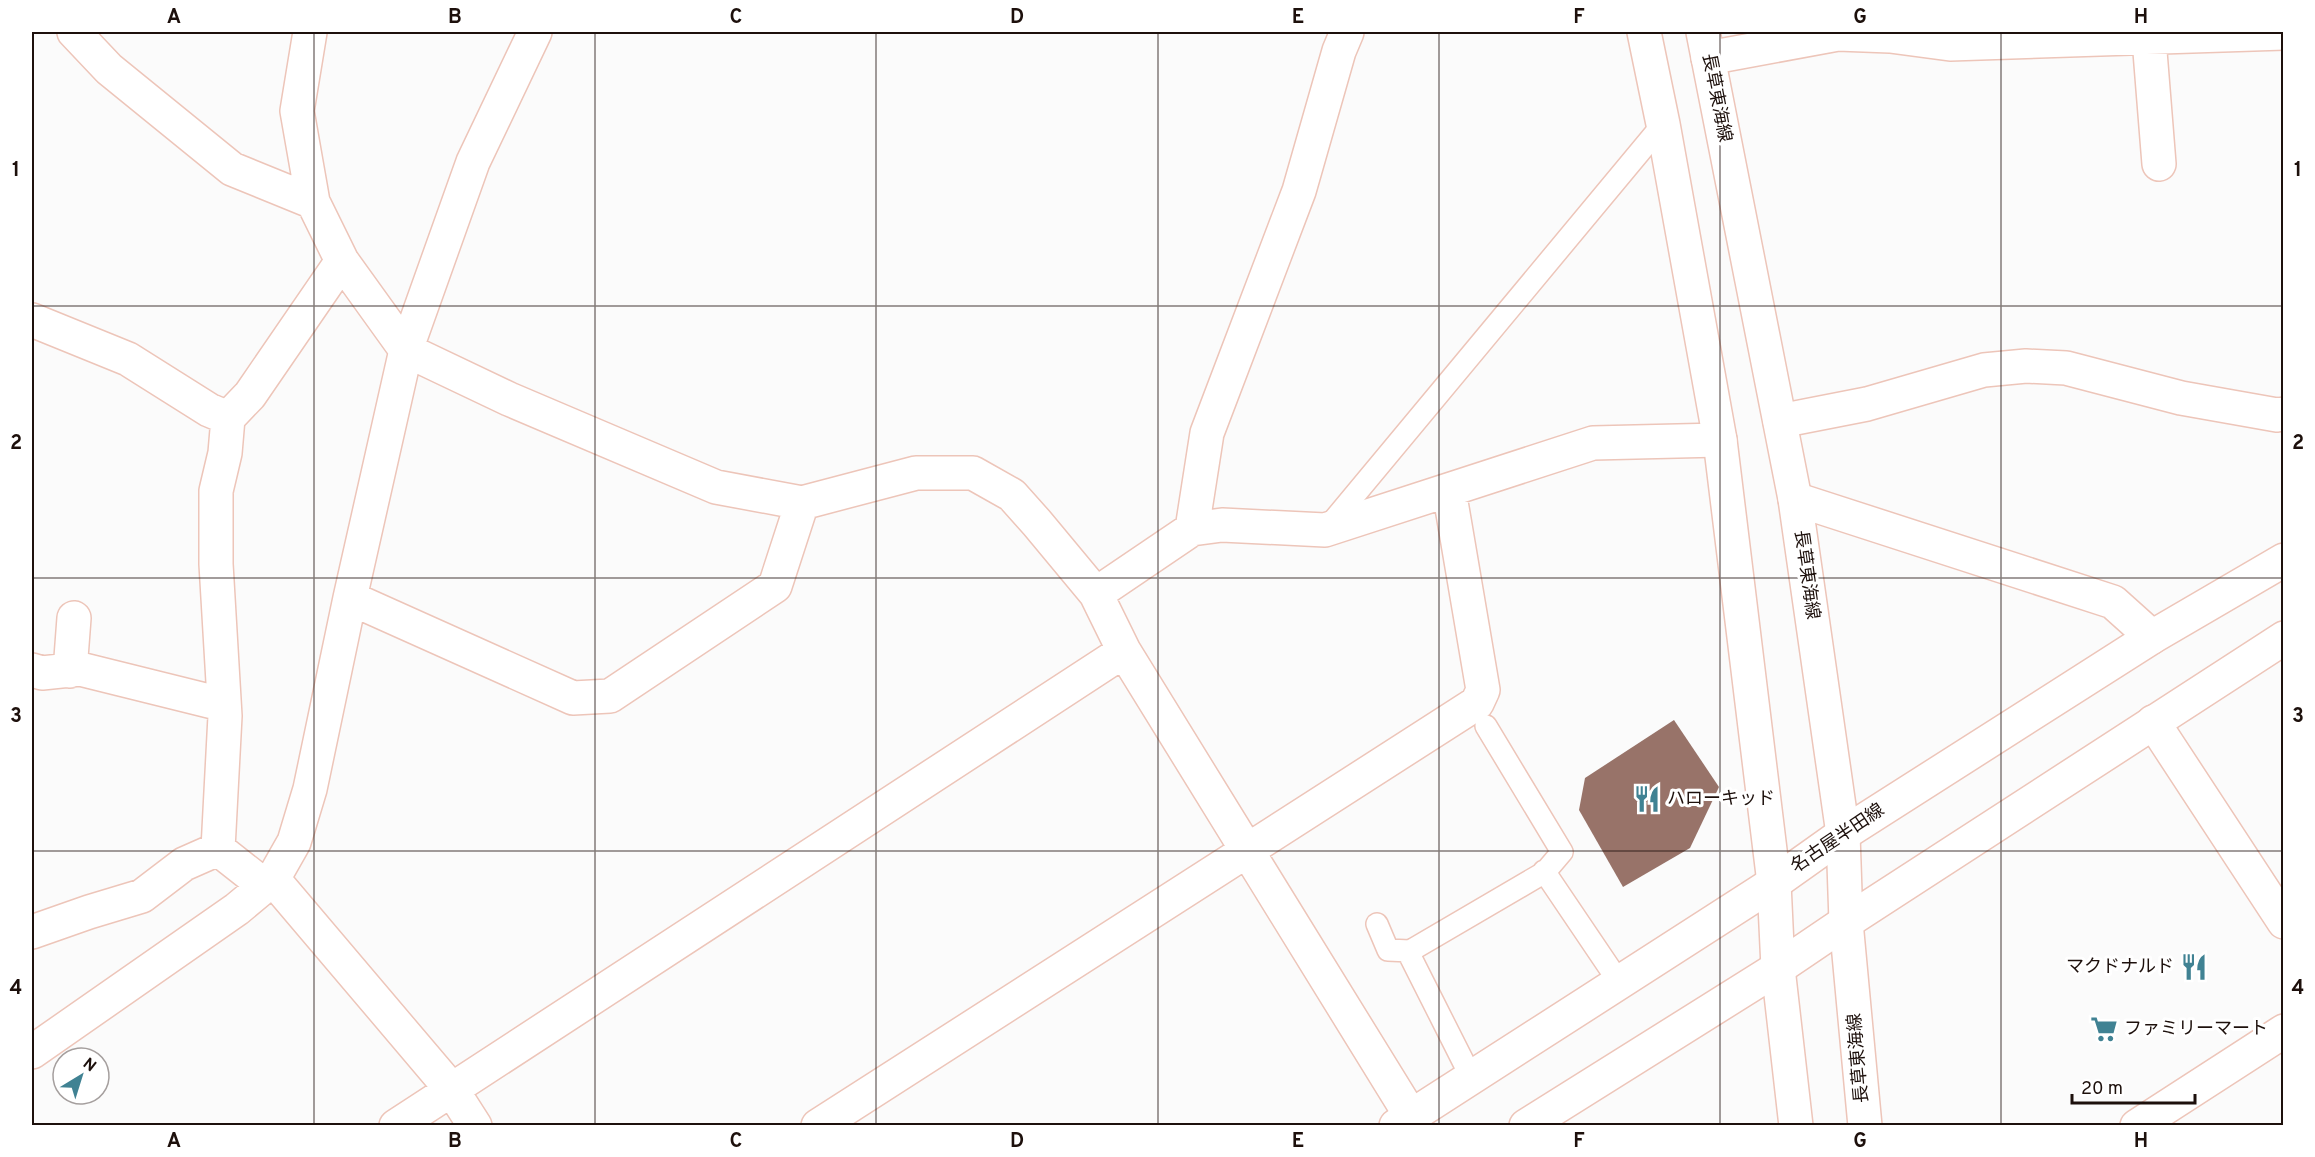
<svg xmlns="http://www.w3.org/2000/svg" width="2315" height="1157" font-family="Overpass,'Noto Sans JP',sans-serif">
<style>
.building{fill:#987369}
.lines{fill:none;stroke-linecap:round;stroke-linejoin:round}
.service-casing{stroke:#edc5b9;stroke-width:24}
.minor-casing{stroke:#edc5b9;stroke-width:36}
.secondary-casing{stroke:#edc5b9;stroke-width:36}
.primary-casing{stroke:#edc5b9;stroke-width:36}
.service{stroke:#fff;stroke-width:21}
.minor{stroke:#fff;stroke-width:33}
.secondary{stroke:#fff;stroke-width:33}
.primary{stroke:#fff;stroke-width:33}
.grid{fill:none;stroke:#1d100c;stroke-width:1.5;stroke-opacity:0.55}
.labels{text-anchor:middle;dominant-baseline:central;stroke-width:6;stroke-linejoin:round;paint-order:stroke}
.street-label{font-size:18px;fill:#1d100c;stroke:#fff}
.poi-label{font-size:18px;fill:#1d100c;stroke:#fff;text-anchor:start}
.neatline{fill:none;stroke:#1d100c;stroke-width:2}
.grid-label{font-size:20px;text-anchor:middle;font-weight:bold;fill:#1d100c}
</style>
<rect width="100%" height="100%" fill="#fbfbfb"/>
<path class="building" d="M 1674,720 L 1719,787 L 1690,848 L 1623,887 L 1579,810 L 1585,778 Z"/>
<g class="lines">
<defs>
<path id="service" d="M 1328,527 L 1663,124
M 1544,871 L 1619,982
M 1377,924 L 1388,950 L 1410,951 L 1545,872 L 1562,852 L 1486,726
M 1408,952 L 1471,1077"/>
<path id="minor" d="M 74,32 L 109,69 L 232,169 L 313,202
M 310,32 L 297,111 L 313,202 L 342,261 L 406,350 L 509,399 L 716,487 L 802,503 L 916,473 L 973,473 L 1012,495 L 1037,523 L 1096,594 L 1124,651 L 1411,1116
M 2149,39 L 2159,164
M 1708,58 L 1838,34 L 1890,36 L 1950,44 L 2284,33
M 32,320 L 128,359 L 209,410 L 228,418 L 250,395 L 342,261
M 228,418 L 225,453 L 216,491 L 216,564 L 225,716 L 218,849 L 265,886
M 1780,421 L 1867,404 L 1984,370 L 2026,366 L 2066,368 L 2181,398 L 2277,415 L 2284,414
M 1795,499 L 2113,602 L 2152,637
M 1192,529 L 1207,433 L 1299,191 L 1339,51 L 1347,32
M 1096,594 L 1192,529 L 1222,525 L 1325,530 L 1593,443 L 1720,440
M 350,598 L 573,698 L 610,696 L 775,586 L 802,503
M 32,670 L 42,673 L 80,669 L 213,702 L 224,700
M 70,671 L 74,618
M 2153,722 L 2284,922
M 273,879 L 452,1090 L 475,1126
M 32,932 L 89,912 L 142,896 L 184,864 L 218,849
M 32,1052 L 237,909 L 273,879 L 294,842 L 310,789 L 350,598 L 406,350 L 473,162 L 535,32
M 396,1126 L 1124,651
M 818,1126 L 1477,703 L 1483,690 L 1449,490
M 2137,1126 L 2284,1031"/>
<path id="secondary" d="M 1644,32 L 1663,124 L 1720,440 L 1774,883 L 1778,968 L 1796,1126
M 1703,32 L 1795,499 L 1843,834 L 1846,922 L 1865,1126"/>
<path id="primary" d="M 1396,1126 L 1774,883 L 1843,834 L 2152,637 L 2284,560
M 1526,1126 L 1778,968 L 1846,922 L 2284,638"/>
</defs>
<use href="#service" class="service-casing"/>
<use href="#minor" class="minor-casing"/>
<use href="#secondary" class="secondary-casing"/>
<use href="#primary" class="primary-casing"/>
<use href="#service" class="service"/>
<use href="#minor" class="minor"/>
<use href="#secondary" class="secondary"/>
<use href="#primary" class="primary"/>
</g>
<path class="grid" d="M 314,32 L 314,1126M 595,32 L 595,1126M 876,32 L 876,1126M 1158,32 L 1158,1126M 1439,32 L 1439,1126M 1720,32 L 1720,1126M 2001,32 L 2001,1126M 32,306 L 2284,306M 32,578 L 2284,578M 32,851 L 2284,851"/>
<defs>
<symbol id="restaurant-bare" viewBox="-9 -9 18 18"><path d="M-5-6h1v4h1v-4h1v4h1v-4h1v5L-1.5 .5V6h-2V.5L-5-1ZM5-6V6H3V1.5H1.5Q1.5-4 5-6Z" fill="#408293" stroke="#fff" stroke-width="2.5" paint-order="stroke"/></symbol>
<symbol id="supermarket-bare" viewBox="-9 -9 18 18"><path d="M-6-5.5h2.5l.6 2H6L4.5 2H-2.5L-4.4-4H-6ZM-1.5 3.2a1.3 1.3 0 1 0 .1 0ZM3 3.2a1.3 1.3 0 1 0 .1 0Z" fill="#408293" stroke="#fff" stroke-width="2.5" paint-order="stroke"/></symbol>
</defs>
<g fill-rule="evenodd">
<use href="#restaurant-bare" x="1628" y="780" width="38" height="38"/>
<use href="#restaurant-bare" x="2175" y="948" width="38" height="38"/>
<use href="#supermarket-bare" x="2085" y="1010" width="38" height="38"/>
</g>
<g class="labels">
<g class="street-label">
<text transform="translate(1716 98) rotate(79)">長草東海線</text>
<text transform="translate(1806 575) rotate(82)">長草東海線</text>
<text transform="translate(1838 839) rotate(-34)">名古屋半田線</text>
<text transform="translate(1859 1058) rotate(-95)">長草東海線</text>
</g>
<g class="poi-label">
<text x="1667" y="799">ハローキッド</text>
<text x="2174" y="967" text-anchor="end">マクドナルド</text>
<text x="2124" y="1029">ファミリーマート</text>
</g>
</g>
<rect width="2315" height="1157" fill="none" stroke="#ffffff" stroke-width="66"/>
<g transform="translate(81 1076) rotate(38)"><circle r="28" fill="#ffffff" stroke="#a59f9e" stroke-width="1.5"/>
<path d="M0-4.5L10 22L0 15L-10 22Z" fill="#408293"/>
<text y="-9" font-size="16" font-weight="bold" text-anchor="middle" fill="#1d100c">N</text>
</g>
<path d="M2072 1094v9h123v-9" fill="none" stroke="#1d100c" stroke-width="3"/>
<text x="2081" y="1094" font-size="18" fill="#1d100c" stroke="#ffffff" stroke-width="4.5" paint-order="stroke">20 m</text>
<rect x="33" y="33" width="2249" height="1091" class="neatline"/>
<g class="grid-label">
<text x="174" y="23">A</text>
<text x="455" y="23">B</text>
<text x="736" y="23">C</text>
<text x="1017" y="23">D</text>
<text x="1298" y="23">E</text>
<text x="1579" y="23">F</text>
<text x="1860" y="23">G</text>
<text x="2141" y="23">H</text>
<text x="16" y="176">1</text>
<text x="2298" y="176">1</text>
<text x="16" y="449">2</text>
<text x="2298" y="449">2</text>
<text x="16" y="722">3</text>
<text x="2298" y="722">3</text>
<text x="16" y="994">4</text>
<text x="2298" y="994">4</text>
<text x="174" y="1147">A</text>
<text x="455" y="1147">B</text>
<text x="736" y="1147">C</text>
<text x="1017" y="1147">D</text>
<text x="1298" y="1147">E</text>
<text x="1579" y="1147">F</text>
<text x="1860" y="1147">G</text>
<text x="2141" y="1147">H</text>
</g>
</svg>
